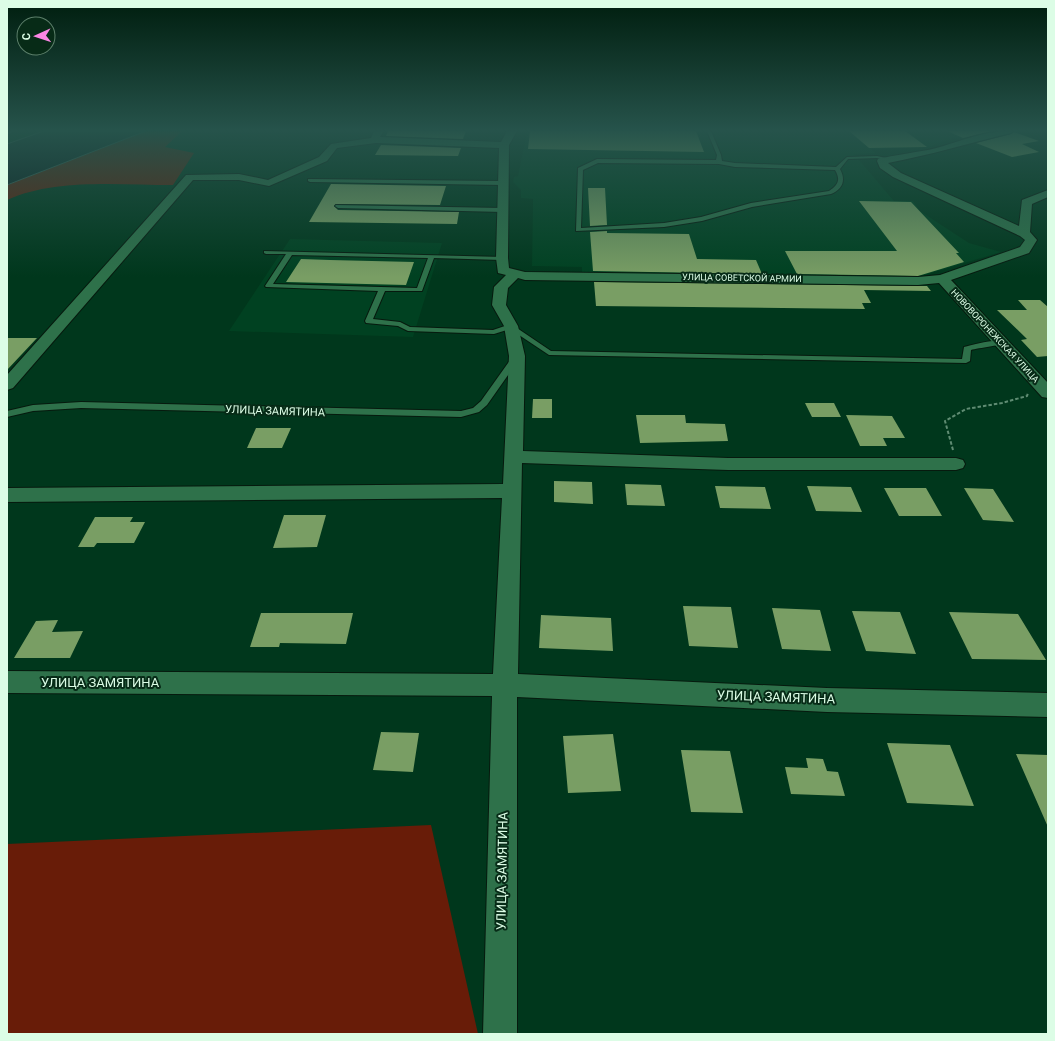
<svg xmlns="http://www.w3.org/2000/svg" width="1055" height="1041" font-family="Roboto,sans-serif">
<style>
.built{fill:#004121}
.green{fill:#681c08}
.water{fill:#0a1c20;stroke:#49605b}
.building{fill:#799e64}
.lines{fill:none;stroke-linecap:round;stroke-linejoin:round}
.service-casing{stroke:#061a0e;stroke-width:2}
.minor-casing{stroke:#061a0e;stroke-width:2}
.path{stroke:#5f8c73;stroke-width:2;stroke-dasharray:3.5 2;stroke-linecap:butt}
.service{fill:#2e714a;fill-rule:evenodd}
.minor{fill:#2e714a;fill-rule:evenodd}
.labels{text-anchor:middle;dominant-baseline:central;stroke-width:4;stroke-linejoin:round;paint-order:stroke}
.far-street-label{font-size:9px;fill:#dcfde6;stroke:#072b17}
.street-label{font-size:11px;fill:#dcfde6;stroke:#072b17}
.near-street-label{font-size:13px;fill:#dcfde6;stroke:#072b17}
</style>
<rect width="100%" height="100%" fill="#00371c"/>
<path class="built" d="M 527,131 L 989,131 L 947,140 L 928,147 L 871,149 L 876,153 L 854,154 L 894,201 L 913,201 L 920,211 L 969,243 L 1001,252 L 918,277 L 582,273 L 582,267 L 532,266 L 533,199 L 521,198 L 521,190 L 513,182 L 514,177 L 518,176 Z
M 290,239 L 442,243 L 413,337 L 229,331 Z"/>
<path class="green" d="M 146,131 L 182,131 L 165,147 L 194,153 L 173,185 C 121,185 54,178 7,200 L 7,185 Z
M 431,825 L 478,1034 L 7,1034 L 7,844 Z"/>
<path class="water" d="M 44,131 L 146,131 L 7,185 L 7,144 Z"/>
<path class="building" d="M 388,131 L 466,131 L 463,139 L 386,136 Z
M 530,131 L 696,131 L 704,152 L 528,149 Z
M 849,131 L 905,131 L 927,147 L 869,148 Z
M 947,131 L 992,131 L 963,138 Z
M 1014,132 L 1039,141 L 1022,144 L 1039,152 L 1012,157 L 976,143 L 1011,134 Z
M 381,145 L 461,148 L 458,156 L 375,155 Z
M 331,184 L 446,186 L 440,205 L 336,204 L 334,206 L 338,210 L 459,212 L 457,224 L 309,222 Z
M 588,188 L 605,188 L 607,225 L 590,226 Z
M 859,201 L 911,202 L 959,253 L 956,253 L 964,262 L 918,276 L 797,274 L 785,251 L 897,251 Z
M 607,231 L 607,233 L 689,234 L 697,259 L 756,260 L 762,274 L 593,271 L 590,232 Z
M 301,259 L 330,260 L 414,262 L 406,285 L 286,282 Z
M 594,282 L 927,286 L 931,291 L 864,290 L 871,303 L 862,303 L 865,309 L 596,306 Z
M 1018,300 L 1040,300 L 1048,307 L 1048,356 L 1037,357 L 1021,340 L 1027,339 L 997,310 L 1027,310 Z
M 7,338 L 37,338 L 7,370 Z
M 533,399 L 552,399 L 552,418 L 532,418 Z
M 805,403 L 834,403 L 841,417 L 812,417 Z
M 636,415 L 685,415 L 686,423 L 725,424 L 728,441 L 640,443 Z
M 846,415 L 892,416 L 905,438 L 883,438 L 887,446 L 860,446 Z
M 256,428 L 291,428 L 282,448 L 247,448 Z
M 554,481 L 592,482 L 593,504 L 554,502 Z
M 625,484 L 661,485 L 665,506 L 627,505 Z
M 715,486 L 765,487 L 771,509 L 720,508 Z
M 807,486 L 851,487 L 862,512 L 816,511 Z
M 884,488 L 926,488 L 942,516 L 899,516 Z
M 964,488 L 993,489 L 1014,522 L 983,520 Z
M 284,515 L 326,515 L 317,547 L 273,548 Z
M 95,517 L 133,517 L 130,522 L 145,522 L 134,543 L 97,543 L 94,547 L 78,547 Z
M 683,606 L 731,607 L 738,648 L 689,646 Z
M 772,608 L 820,610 L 831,651 L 782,649 Z
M 852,611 L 900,612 L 916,654 L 866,651 Z
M 949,612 L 1018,614 L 1046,660 L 972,659 Z
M 261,613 L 353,613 L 346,644 L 280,643 L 279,647 L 250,647 Z
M 541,615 L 611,618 L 613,651 L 539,648 Z
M 58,620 L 52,632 L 83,631 L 70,658 L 14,658 L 36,621 Z
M 381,732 L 419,733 L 413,772 L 373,770 Z
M 613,734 L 621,791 L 568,793 L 563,736 Z
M 887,743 L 950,745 L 974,806 L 907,803 Z
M 681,750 L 730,751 L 743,813 L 691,812 Z
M 1016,754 L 1048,755 L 1048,827 Z
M 806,758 L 823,759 L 827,771 L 838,772 L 845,796 L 791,794 L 785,767 L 808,768 Z"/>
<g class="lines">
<defs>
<path id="service" d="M 707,131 L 711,131 L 721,155 L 722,161 L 735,163 L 836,167 L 847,157 L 877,156 L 891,159 L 888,161 L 877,158 L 848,159 L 840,169 C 846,180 843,189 831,194 L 752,207 L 702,221 L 664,227 L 576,231 L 578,168 L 597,159 L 716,160 L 717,155 ZM 598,163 L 719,164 L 735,167 L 835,170 C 841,180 838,185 829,191 L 751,203 L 701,217 L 664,223 L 581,228 L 583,170 Z
M 308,179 L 503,181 L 506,183 L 503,185 L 310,182 L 308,181 Z
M 336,205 L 503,208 L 506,210 L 503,212 L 338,208 L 335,206 Z
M 264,251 L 504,257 L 505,258 L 502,260 L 434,258 L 422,291 L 385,291 L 373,319 L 400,322 L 410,327 L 493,330 L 511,324 L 551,351 L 962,359 L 964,347 C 974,345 998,337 1006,343 C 1003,345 978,348 971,350 L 970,361 L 966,363 L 549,355 L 510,329 L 494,334 L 408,331 L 398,326 L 366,323 L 365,321 L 378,291 L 266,287 L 265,286 L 286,254 L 266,254 L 264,253 ZM 292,255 L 428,258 L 417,288 L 273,284 Z
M 513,356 L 516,356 L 520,358 L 487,405 L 479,412 L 461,417 L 81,408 L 33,411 L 7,417 L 7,411 L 33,405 L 81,402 L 461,411 L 473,408 L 481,401 Z"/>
<path id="minor" d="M 7,131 L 14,131 L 7,135 Z
M 374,131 L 384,131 L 380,137 L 501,142 L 507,131 L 517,131 L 509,145 L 508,258 L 509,268 L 525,272 L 918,277 L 940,275 L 1020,247 L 1025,240 L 1020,236 L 893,177 L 880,168 L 877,161 L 878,159 C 895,155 911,153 928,150 C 959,143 978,131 1013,131 L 1011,133 C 970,143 930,155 888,163 L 901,173 L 1019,226 L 1022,200 L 1048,190 L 1048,197 L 1032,204 L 1030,232 L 1037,240 L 1029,253 L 951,280 L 1048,383 L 1048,398 L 1042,397 L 939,283 L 918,285 L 525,280 L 518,278 L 508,288 L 506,305 L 518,326 L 525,356 L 523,451 L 728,458 L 956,458 L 963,460 L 965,464 L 963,468 L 956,470 L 728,470 L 522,463 L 518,674 L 827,688 L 1048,693 L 1048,717 L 827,712 L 517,697 L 517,1034 L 483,1034 L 492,696 L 7,693 L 7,671 L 493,674 L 502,498 L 7,502 L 7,488 L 503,484 L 509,356 L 504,326 L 492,305 L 494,287 L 506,275 L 498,273 L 496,258 L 499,148 L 376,143 L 337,148 L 327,161 L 269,186 L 239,180 L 193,180 L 13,388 L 7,390 L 7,375 L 186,175 L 239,174 L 268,180 L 319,157 L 331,144 L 371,138 Z"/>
</defs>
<use href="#service" class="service-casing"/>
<use href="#minor" class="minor-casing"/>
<path class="path" d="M 953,450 L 945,421 L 966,409 L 1002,403 L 1027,396 L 1028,393"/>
<use href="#service" class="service"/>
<use href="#minor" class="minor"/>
</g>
<linearGradient id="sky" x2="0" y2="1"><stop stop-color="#001e0f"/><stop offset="0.47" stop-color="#26534b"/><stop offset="1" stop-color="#26534b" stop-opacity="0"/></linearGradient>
<rect width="1055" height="277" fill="url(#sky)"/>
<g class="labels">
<g class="far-street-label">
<text transform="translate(742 278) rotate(1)">УЛИЦА СОВЕТСКОЙ АРМИИ</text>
<text transform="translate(995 336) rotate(47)">НОВОВОРОНЕЖСКАЯ УЛИЦА</text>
</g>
<g class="street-label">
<text transform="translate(275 411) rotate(2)">УЛИЦА ЗАМЯТИНА</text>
</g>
<g class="near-street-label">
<text x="100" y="682">УЛИЦА ЗАМЯТИНА</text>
<text transform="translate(776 697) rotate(2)">УЛИЦА ЗАМЯТИНА</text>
<text transform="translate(502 871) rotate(-89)">УЛИЦА ЗАМЯТИНА</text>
</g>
</g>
<rect width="1055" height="1041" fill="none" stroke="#dcfde6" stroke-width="16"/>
<g transform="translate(36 36) rotate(267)"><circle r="19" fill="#072b17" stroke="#5c7f6a"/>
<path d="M0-3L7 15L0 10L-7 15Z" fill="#fb86e4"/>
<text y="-6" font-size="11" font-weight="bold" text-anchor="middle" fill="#dcfde6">С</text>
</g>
</svg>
